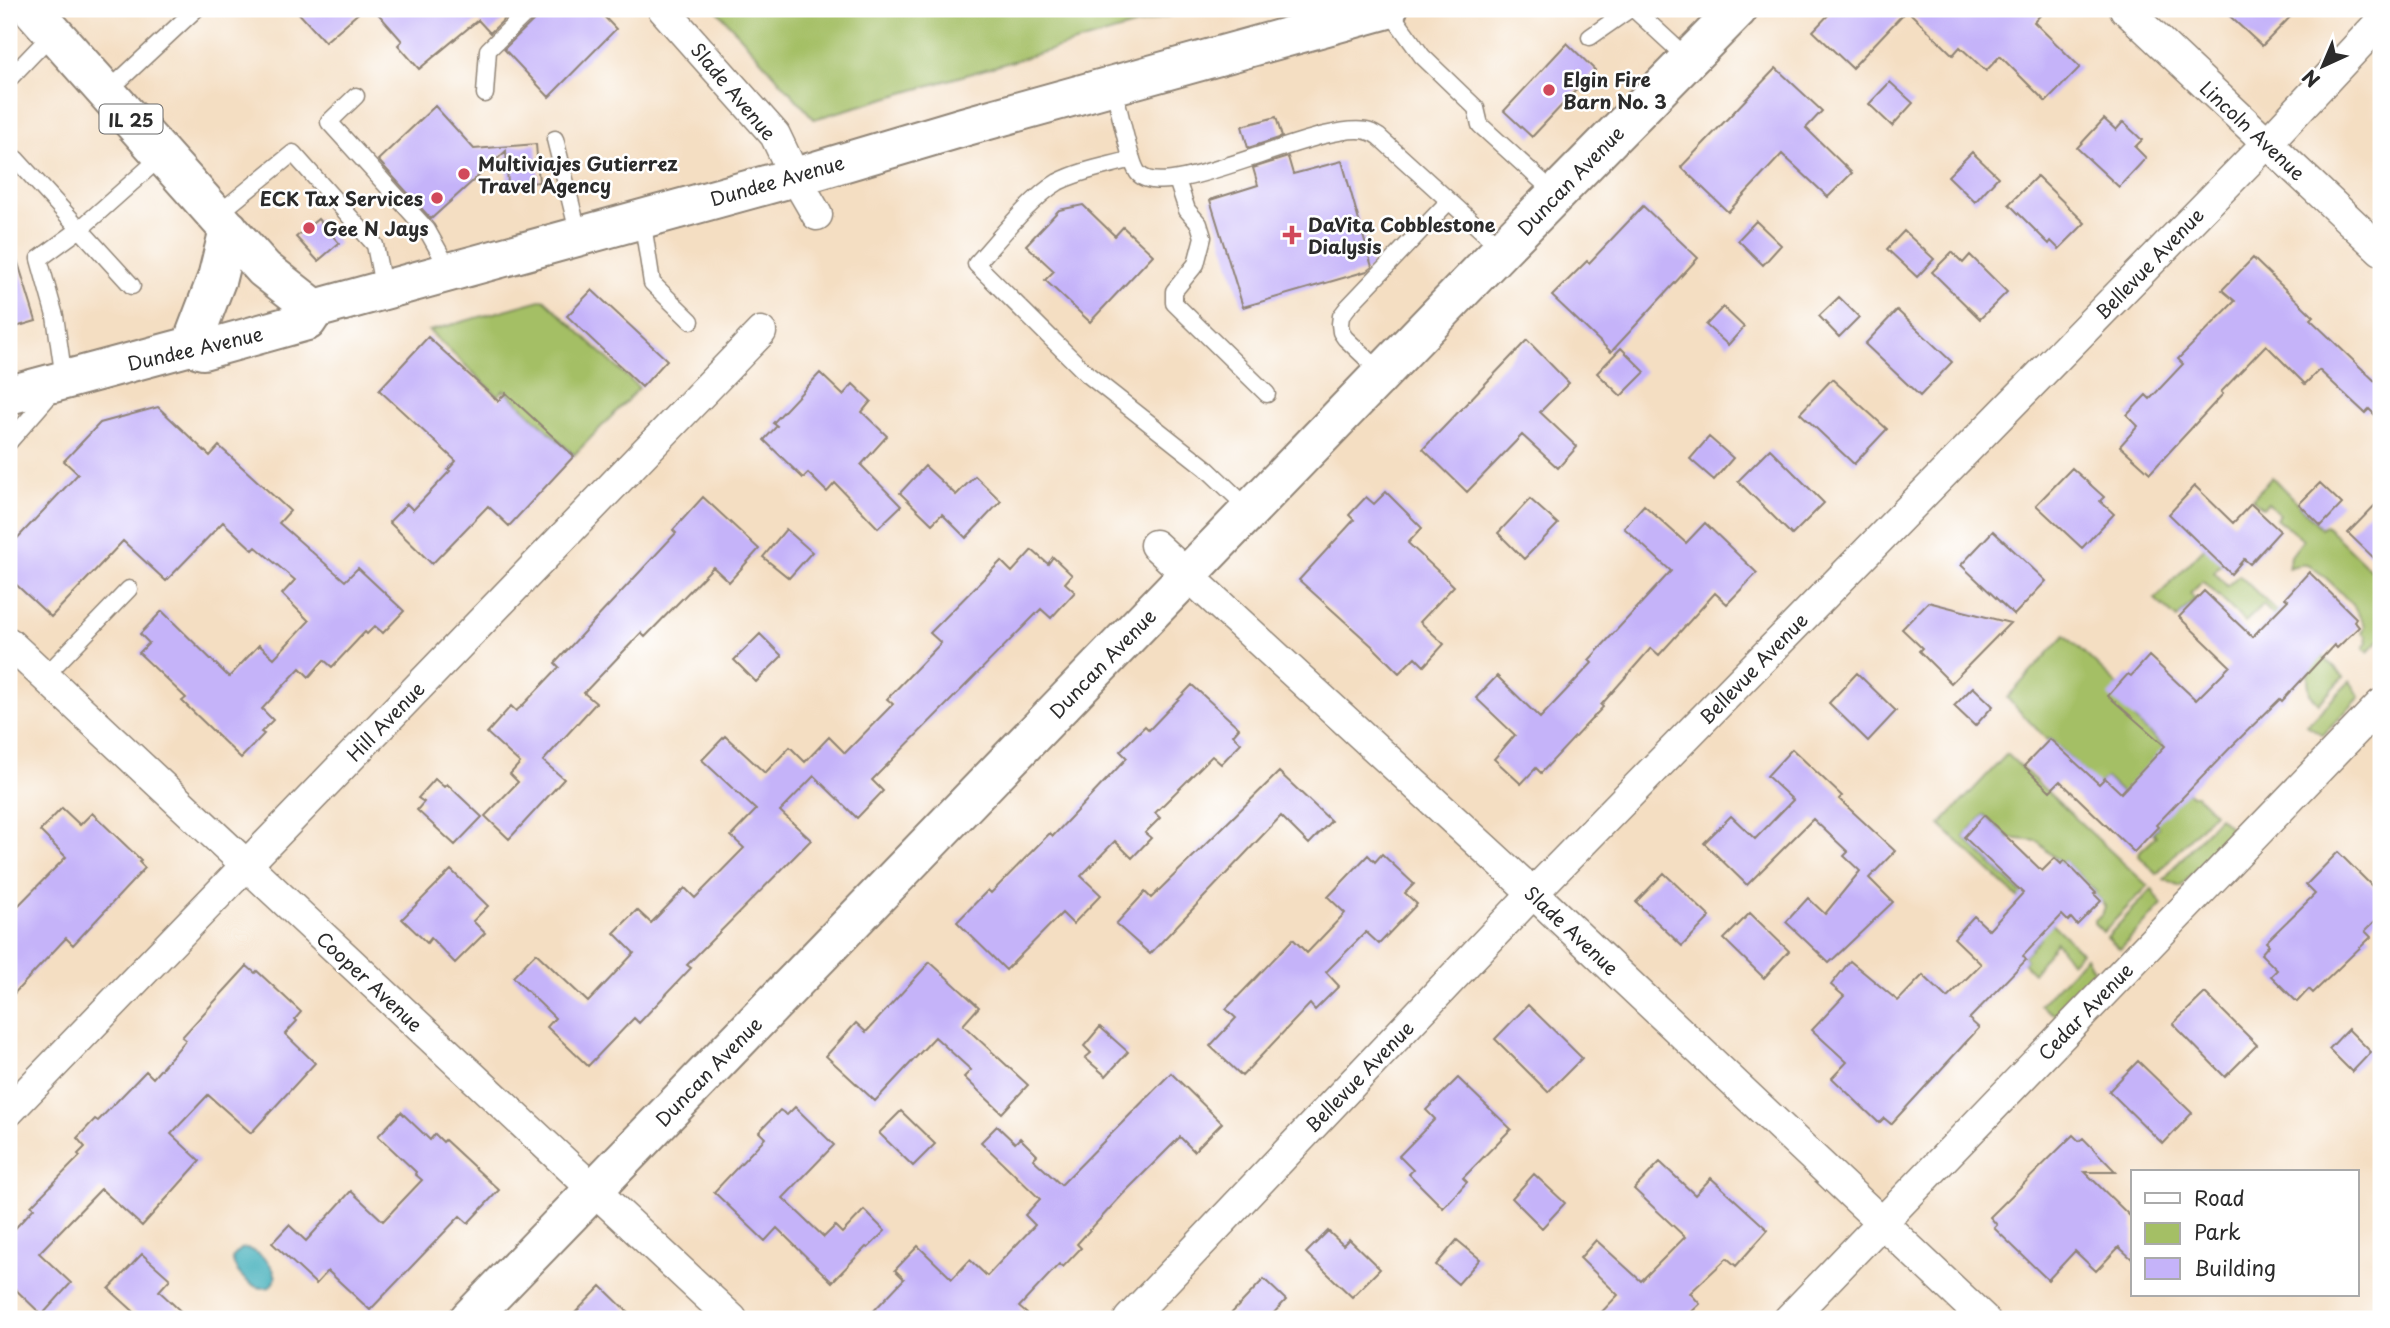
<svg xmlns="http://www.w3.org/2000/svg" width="2390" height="1328" font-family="'Playpen Sans',sans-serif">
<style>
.green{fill:#a4bf65;stroke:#687548;stroke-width:2}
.water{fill:#3faeba;stroke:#356c72;stroke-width:2}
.building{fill:#c5b3f9}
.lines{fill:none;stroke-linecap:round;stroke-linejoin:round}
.lane-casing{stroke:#908476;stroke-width:19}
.street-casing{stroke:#908476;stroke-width:33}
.secondary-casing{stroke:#908476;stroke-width:42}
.primary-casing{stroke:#908476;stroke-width:42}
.lane{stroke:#fff;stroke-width:16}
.street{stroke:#fff;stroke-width:30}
.secondary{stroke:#fff;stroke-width:38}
.primary{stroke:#fff;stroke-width:38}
.poi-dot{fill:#d1495b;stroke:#fff;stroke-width:2.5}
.labels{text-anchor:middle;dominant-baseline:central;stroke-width:5;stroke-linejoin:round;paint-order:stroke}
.shield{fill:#fff;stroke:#6b6b6b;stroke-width:2}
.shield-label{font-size:18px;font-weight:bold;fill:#2b2b2b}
.poi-label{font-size:19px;font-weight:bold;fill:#2b2b2b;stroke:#fff;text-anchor:start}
.street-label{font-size:19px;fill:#2b2b2b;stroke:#fff}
</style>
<rect width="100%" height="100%" fill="#fff"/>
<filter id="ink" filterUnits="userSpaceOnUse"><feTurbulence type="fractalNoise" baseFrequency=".0143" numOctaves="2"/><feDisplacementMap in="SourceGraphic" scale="14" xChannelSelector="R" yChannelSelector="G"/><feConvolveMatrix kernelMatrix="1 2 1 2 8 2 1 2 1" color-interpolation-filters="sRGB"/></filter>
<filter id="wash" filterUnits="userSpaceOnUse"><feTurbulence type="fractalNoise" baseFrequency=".00686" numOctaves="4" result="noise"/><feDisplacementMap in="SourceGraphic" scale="28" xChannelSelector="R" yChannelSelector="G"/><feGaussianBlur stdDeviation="1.57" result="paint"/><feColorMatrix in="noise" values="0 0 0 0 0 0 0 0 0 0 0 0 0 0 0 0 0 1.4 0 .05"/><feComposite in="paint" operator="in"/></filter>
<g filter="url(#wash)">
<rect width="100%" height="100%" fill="#f4dec2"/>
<path class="green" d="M 716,9 L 1192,9 L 814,119 Z
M 544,299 L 639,388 L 574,455 L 504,390 L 498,396 L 429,331 Z
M 2272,477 L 2321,528 L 2325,525 L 2381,580 L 2381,638 L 2368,652 L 2364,648 L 2367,643 L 2366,636 L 2362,633 L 2365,626 C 2361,611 2321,569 2306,565 C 2300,564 2294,566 2289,568 L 2291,556 L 2303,540 L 2276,518 L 2279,514 L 2268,503 L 2263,508 L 2252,499 Z
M 2207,545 L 2224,561 L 2214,572 L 2227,586 L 2239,575 L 2344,677 L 2319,703 L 2310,694 C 2309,685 2306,677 2309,667 L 2274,616 L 2263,605 L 2245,622 L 2203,581 L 2190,594 L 2195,599 L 2177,619 L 2155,599 Z
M 2065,635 L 2118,685 L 2135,720 L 2164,747 L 2188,792 L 2191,795 L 2196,795 L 2214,812 L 2157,874 L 2139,856 L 2140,851 L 2156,836 L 2153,833 L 2158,827 L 2106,778 L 2098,785 L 2050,739 L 2048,741 L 2007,698 Z
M 2350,681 L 2360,697 L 2323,735 L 2307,725 Z
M 2007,754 L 2148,886 L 2103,932 L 2094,923 L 2094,920 L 2102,915 L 2105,906 L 2094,894 L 2096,892 L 2064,861 L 2061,864 L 2037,841 L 2008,838 L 1984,815 L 1964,837 L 2081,952 L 2071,963 L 2056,942 L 2033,973 L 2023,963 L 2026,960 L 2023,956 L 2040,939 L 2034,931 L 2029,908 L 1940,825 Z
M 2219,817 L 2234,831 L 2180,887 L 2164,879 Z
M 2152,889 L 2162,905 L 2120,949 L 2107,937 Z
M 2086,957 L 2096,974 L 2055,1015 L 2040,1005 Z"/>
<path class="water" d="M 247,1248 C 260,1253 274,1264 276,1278 L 270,1287 C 254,1292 235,1274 232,1258 L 241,1249 Z"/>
<g id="blocks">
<path class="building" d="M 295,9 L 363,9 L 325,42 Z
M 374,9 L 515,9 L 490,33 L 478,20 L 419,69 L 398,45 L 402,41 Z
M 540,9 L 597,9 L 616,29 L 549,97 L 504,49 L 537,17 Z
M 1834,9 L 2046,9 L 2034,22 L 2080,67 L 2046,102 L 2000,56 L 1986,71 L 1960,47 L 1953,55 L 1907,10 L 1852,68 L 1813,31 Z
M 2222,9 L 2298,9 L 2262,46 Z
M 1567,43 L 1595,70 L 1532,137 L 1504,111 Z
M 1776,68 L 1822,111 L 1806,128 L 1852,173 L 1828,197 L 1782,154 L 1728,212 L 1681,167 Z
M 1890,82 L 1913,103 L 1892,126 L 1869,104 Z
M 435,106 L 474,149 L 536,144 L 539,182 L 508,185 L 506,151 L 431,219 L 378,160 Z
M 1276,117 L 1282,137 L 1248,148 L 1242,126 Z
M 2104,119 L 2116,130 L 2123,122 L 2142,140 L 2135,147 L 2146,158 L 2119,187 L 2077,148 Z
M 1972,152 L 1998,177 L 1975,202 L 1948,176 Z
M 1288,157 L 1293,174 L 1342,161 L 1372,267 L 1367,271 L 1243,307 L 1210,200 L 1258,185 L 1253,168 Z
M 2037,176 L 2085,223 L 2059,249 L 2051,241 L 2049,244 L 2009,204 Z
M 1083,205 L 1115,236 L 1123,227 L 1153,255 L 1090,322 L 1045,280 L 1054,271 L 1026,245 L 1059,210 Z
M 1643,206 L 1698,258 L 1611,352 L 1552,296 L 1587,261 L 1589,263 Z
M 318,219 L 339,243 L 318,261 L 296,237 Z
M 1756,221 L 1781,245 L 1763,265 L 1738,240 Z
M 1904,231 L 1934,259 L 1917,277 L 1887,249 Z
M 1952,252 L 1963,263 L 1970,255 L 2007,292 L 1980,319 L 1932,272 Z
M 15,253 L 36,321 L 9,329 L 9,254 Z
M 2253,258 L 2313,316 L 2310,319 L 2381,387 L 2381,421 L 2369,409 L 2365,413 L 2319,370 L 2305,384 L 2266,345 L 2221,392 L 2223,394 L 2150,473 L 2120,446 L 2138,426 L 2127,415 L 2146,395 L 2150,399 L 2183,364 L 2178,359 L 2235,301 L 2222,290 Z
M 592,290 L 667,360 L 642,387 L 567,316 Z
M 1839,297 L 1859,317 L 1839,337 L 1819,316 Z
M 1723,307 L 1744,327 L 1728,345 L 1706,325 Z
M 1897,310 L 1952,362 L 1920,396 L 1865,344 Z
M 428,337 L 498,401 L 506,393 L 574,456 L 509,526 L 488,506 L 432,564 L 389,522 L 407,504 L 413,510 L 450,471 L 448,470 L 456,461 L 379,390 Z
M 1527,340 L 1569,383 L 1540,412 L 1577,447 L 1558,468 L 1522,435 L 1467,492 L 1423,449 Z
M 1621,348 L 1645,372 L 1621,396 L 1597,373 Z
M 820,373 L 843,395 L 853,384 L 871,401 L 862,412 L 887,436 L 861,465 L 901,506 L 878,528 L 835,483 L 827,492 L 808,473 L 803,478 L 764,440 L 777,426 L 773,423 Z
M 1832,379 L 1887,429 L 1854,464 L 1800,413 Z
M 158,407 L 210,456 L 219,446 L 290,511 L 279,523 L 345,581 L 358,568 L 404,611 L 383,633 L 375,626 L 367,634 L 365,632 L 332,667 L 324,660 L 309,677 L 300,668 L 262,709 L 273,720 L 261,732 L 264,734 L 241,758 L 182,701 L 186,698 L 139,653 L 149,643 L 140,634 L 162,611 L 229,677 L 259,645 L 274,658 L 309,621 L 282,594 L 295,580 L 256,547 L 253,550 L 223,522 L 166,581 L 123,541 L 51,617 L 9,578 L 9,547 L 78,474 L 64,461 L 100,423 Z
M 1709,437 L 1733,458 L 1714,480 L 1690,459 Z
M 1770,449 L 1824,503 L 1792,535 L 1738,481 Z
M 925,466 L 956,495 L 975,476 L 1001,501 L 966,538 L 942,514 L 932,524 L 900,493 Z
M 2072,468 L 2104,497 L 2100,501 L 2114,514 L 2082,548 L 2036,505 Z
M 2320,483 L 2342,504 L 2321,526 L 2299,504 Z
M 2195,486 L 2233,523 L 2251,504 L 2280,531 L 2250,564 L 2244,559 L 2231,574 L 2169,514 Z
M 1386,492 L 1422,528 L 1408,543 L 1454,586 L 1420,622 L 1444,644 L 1424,666 L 1415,657 L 1399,673 L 1372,646 L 1299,580 L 1354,520 L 1349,515 L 1366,497 L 1374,504 Z
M 703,497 L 759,549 L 729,582 L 713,567 L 645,637 L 641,633 L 584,693 L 596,703 L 543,761 L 564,779 L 509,839 L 485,816 L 518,782 L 510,774 L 520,763 L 487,733 L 511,706 L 516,711 L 522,706 L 559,667 L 555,663 L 676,533 L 673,530 Z
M 1530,499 L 1558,524 L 1524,559 L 1498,533 Z
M 2381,499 L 2381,565 L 2348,533 Z
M 1644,505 L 1686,543 L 1705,523 L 1757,573 L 1727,604 L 1715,593 L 1659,655 L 1651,648 L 1601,705 L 1603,707 L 1541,773 L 1536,768 L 1521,784 L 1494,759 L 1515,735 L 1476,698 L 1497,676 L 1540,718 L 1592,663 L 1589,660 L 1671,571 L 1624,528 Z
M 786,529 L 812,552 L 789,578 L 763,557 Z
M 1993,531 L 2046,581 L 2014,615 L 1961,565 Z
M 1032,550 L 1048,564 L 1053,557 L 1072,575 L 1065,583 L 1075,592 L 1051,618 L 1041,609 L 872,780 L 883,791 L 857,818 L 814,776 L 780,811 L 811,840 L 687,965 L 691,968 L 639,1023 L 634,1018 L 588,1066 L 547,1027 L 555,1018 L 513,977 L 536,953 L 588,1002 L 634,953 L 614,933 L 637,910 L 651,923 L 685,888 L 695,898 L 744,848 L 731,836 L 756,810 L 702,760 L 725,736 L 765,773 L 790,747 L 805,762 L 829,737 L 845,753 L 893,704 L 887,699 L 941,643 L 930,633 L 1001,561 L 1012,572 Z
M 2309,572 L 2356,618 L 2354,621 L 2359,627 L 2337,648 L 2334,645 L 2282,701 L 2280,699 L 2231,747 L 2156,825 L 2158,827 L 2134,852 L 2060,781 L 2050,791 L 2024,766 L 2050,739 L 2099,784 L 2105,778 L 2121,793 L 2165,746 L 2108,696 L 2128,674 L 2131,676 L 2149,656 L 2196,700 L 2230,666 L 2179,617 L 2204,591 L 2252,637 L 2288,600 L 2285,598 Z
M 1928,602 L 2010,623 L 1951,683 L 1919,651 L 1922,648 L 1902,629 Z
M 760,634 L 782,656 L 756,682 L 734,660 Z
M 1857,673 L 1896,711 L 1868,741 L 1829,703 Z
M 1192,685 L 1239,728 L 1233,735 L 1241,743 L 1221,764 L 1212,756 L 1155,813 L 1160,818 L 1145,833 L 1151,838 L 1132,858 L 1115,841 L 1081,876 L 1101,895 L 1073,924 L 1062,913 L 1006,970 L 957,922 L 988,890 L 991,893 L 1050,833 L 1053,836 L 1127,758 L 1120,751 L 1145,726 L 1149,730 Z
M 1973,687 L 1993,706 L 1975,726 L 1954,706 Z
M 1792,749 L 1842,796 L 1839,799 L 1895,851 L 1869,878 L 1893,902 L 1829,963 L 1786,922 L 1808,898 L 1825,914 L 1860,871 L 1844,856 L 1848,852 L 1813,819 L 1747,885 L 1704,843 L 1731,816 L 1755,839 L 1793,800 L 1767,776 Z
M 1279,772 L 1331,821 L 1309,844 L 1281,816 L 1150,954 L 1116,924 L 1145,892 L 1151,898 Z
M 435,779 L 444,787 L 447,784 L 482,817 L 455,845 L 417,810 L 424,802 L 418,798 Z
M 62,808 L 80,825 L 92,813 L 141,860 L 139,862 L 145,868 L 73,945 L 66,938 L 9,999 L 9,915 L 66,857 L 40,831 Z
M 1984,815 L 2042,871 L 2055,858 L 2061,864 L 2064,860 L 2096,893 L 2094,894 L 2101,901 L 2077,925 L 2071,918 L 2068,921 L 2062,915 L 2023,956 L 2026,960 L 1969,1019 L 1979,1028 L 1891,1124 L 1884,1118 L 1879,1123 L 1832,1078 L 1847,1062 L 1812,1030 L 1844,996 L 1831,985 L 1850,961 L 1898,1001 L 1923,975 L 1947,998 L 1981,964 L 1954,938 L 1974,916 L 1989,930 L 2023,893 L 1964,837 Z
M 2338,852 L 2381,895 L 2381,915 L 2365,931 L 2371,937 L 2313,993 L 2309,989 L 2297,1002 L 2271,976 L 2277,970 L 2261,954 L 2269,945 L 2266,942 L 2315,894 L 2306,885 Z
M 1382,854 L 1414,884 L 1405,893 L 1417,904 L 1379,944 L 1366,932 L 1326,972 L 1339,986 L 1315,1010 L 1310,1004 L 1242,1076 L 1210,1046 L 1236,1018 L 1226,1009 L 1293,939 L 1307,953 L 1345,913 L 1328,897 L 1368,855 L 1375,862 Z
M 451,870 L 488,906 L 473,921 L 485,933 L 455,963 L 431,938 L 427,943 L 402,919 Z
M 1664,873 L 1710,917 L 1682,946 L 1636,902 Z
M 1750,913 L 1789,951 L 1764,978 L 1724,939 Z
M 930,962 L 979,1007 L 963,1025 L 1028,1085 L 1002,1113 L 964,1077 L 971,1070 L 935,1037 L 875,1101 L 826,1056 L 856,1023 L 866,1032 Z
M 247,966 L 255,973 L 257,971 L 301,1012 L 295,1019 L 297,1021 L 285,1034 L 315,1063 L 251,1133 L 208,1095 L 171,1134 L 200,1161 L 142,1226 L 101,1189 L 39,1253 L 71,1283 L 42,1315 L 9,1283 L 9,1235 L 34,1208 L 31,1206 L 80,1156 L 78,1154 L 85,1147 L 77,1138 L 95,1119 L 98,1121 L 146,1071 L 153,1078 L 186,1040 L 182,1037 Z
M 2205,993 L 2257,1045 L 2225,1077 L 2173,1024 Z
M 1528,1005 L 1582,1058 L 1548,1092 L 1495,1039 Z
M 1100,1027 L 1128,1052 L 1106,1076 L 1085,1058 L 1091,1053 L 1084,1046 Z
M 2348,1029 L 2371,1052 L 2352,1072 L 2329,1049 Z
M 2138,1061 L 2192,1113 L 2163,1144 L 2109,1091 Z
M 1171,1073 L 1222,1123 L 1194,1151 L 1180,1137 L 1123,1194 L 1077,1244 L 1081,1248 L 1063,1267 L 1059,1264 L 1019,1307 L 1033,1319 L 866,1319 L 904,1279 L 895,1270 L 918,1246 L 952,1279 L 970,1260 L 987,1276 L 1035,1225 L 1025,1215 L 1040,1199 L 981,1142 L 997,1126 L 1015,1143 L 1020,1138 L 1037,1155 L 1033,1159 L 1061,1185 Z
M 1458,1078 L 1511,1129 L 1463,1178 L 1467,1182 L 1443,1208 L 1409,1174 L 1413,1170 L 1399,1156 L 1435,1119 L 1426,1110 Z
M 795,1107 L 834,1145 L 783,1198 L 824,1237 L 835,1226 L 842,1233 L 864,1210 L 885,1231 L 868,1248 L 866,1247 L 832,1282 L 777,1228 L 765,1241 L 714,1192 L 765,1138 L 759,1132 L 780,1110 L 787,1115 Z
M 901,1111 L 935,1144 L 913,1166 L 879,1133 Z
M 401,1112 L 430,1140 L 435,1134 L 443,1142 L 445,1140 L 499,1190 L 468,1223 L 460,1216 L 370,1310 L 328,1271 L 316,1284 L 272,1243 L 289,1225 L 306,1241 L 351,1191 L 383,1221 L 422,1180 L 415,1174 L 416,1172 L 378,1136 Z
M 2073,1135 L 2079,1141 L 2083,1138 L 2116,1172 L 2085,1172 L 2133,1219 L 2133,1260 L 2119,1247 L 2096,1271 L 2075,1251 L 2048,1280 L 1994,1228 L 1997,1225 L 1990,1217 Z
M 1660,1162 L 1695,1195 L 1711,1178 L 1768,1230 L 1736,1266 L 1727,1258 L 1690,1293 L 1700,1304 L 1684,1319 L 1595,1319 L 1618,1295 L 1580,1258 L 1596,1240 L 1641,1281 L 1685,1237 L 1634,1189 Z
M 1534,1174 L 1565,1203 L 1542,1228 L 1512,1198 Z
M 1328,1231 L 1343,1245 L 1349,1239 L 1380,1269 L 1352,1297 L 1306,1253 Z
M 1457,1240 L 1480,1259 L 1458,1284 L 1436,1265 Z
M 142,1254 L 170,1279 L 159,1291 L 189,1319 L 142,1319 L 109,1289 Z
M 1264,1279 L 1286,1300 L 1268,1319 L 1226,1319 Z
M 601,1286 L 635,1319 L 569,1319 Z"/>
</g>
</g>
<g filter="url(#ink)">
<use href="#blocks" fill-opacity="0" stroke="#908476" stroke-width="2"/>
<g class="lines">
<defs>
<path id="lane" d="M 1388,9 L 1422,56 L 1476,108 L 1480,125 L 1556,194
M 1590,37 L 1630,9 L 1636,11 L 1688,59
M 9,79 L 53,33
M 1113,85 C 1118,103 1129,161 1138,173 C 1165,207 1326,116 1370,132 C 1373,133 1376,135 1379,137 L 1502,249
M 107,92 L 196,9
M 485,94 L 488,50 L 530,9
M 356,96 L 329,122 L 427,230 L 451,273
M 555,139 L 579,236
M 1132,159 C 1108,166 1081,170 1058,182 C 1031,198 998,240 976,264 L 1087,374 L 1206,468 L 1250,510
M 9,166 L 16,159 L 132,286
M 1177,180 L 1187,210 L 1199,224 L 1203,237 L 1196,264 L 1174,291 L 1174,303 L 1267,394
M 217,215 L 293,153 L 375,245 L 384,291
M 642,218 L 652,283 L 691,321
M 1382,373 L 1345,338 L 1341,332 L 1340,324 L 1341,316 L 1348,307 L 1449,201
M 9,442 L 64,379 L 55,316 L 39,259 L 80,229 L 163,155
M 44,677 L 129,589"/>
<path id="street" d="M 663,9 L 775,135 L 795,177 L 817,215
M 2125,9 L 2381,250
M 1155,545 L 1533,893 L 1984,1319
M 9,643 L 732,1319
M 9,1111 L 761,332
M 1129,1319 L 1533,893 L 2267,143 L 2381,21
M 1789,1319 L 2381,704"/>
<path id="secondary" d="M 469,1319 L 1502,249 L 1738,9"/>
<path id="primary" d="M 32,9 L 264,269 L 315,309
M 191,346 L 217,278 L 229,229
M 9,395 L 191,346 L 203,350 L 307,321 L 315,309 L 795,177 L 963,127 L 1388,9"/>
</defs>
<use href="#lane" class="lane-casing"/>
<use href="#street" class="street-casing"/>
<use href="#secondary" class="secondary-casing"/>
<use href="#primary" class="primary-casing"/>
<use href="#lane" class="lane"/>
<use href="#street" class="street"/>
<use href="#secondary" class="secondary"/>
<use href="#primary" class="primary"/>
</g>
</g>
<g class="poi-dot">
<circle cx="1549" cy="90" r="7"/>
<circle cx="464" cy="174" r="7"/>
<circle cx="437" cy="198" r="7"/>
<circle cx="309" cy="228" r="7"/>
<path d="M1288.5 224.5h7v7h7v7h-7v7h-7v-7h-7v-7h7z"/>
</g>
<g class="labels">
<rect class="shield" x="99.5" y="104.5" width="63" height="29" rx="5"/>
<g class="shield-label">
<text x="131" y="119">IL 25</text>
</g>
<g class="poi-label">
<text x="1563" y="79">Elgin Fire<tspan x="1563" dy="22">Barn No. 3</tspan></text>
<text x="478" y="163">Multiviajes Gutierrez<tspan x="478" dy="22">Travel Agency</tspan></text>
<text x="423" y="198" text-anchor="end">ECK Tax Services</text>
<text x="1308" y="224">DaVita Cobblestone<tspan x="1308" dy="22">Dialysis</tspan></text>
<text x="323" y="228">Gee N Jays</text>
</g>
<g class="street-label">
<text transform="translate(734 91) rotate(50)">Slade Avenue</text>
<text transform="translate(2253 130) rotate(43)">Lincoln Avenue</text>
<text transform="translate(777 180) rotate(-16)">Dundee Avenue</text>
<text transform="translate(1570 180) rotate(-46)">Duncan Avenue</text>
<text transform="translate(2149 263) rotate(-46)">Bellevue Avenue</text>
<text transform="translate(195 348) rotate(-13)">Dundee Avenue</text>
<text transform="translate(1102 663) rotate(-46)">Duncan Avenue</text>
<text transform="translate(1753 668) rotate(-46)">Bellevue Avenue</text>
<text transform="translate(385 721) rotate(-46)">Hill Avenue</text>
<text transform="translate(1572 930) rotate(43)">Slade Avenue</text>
<text transform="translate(370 981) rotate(43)">Cooper Avenue</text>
<text transform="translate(2085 1011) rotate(-46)">Cedar Avenue</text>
<text transform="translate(708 1071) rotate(-46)">Duncan Avenue</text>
<text transform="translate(1359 1076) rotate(-46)">Bellevue Avenue</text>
</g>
</g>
<rect width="2390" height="1328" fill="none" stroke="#fff" stroke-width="35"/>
<rect x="2131" y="1170" width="228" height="126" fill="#ffffff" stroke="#aaaaaa" stroke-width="2"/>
<rect x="2145" y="1193" width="35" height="10" fill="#ffffff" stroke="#aaaaaa" stroke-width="2"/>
<text x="2194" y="1206" font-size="21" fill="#2b2b2b">Road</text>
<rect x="2145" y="1223" width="35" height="21" fill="#a4bf65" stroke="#aaaaaa" stroke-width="2"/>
<text x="2194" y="1240" font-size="21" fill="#2b2b2b">Park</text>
<rect x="2145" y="1258" width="35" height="21" fill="#c5b3f9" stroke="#aaaaaa" stroke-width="2"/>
<text x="2194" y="1276" font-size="21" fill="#2b2b2b">Building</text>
<g transform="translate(2323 66) rotate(224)" stroke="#ffffff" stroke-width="5" paint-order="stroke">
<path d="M0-5L12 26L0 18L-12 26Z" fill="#2b2b2b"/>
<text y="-10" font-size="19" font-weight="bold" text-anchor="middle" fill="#2b2b2b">N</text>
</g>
</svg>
